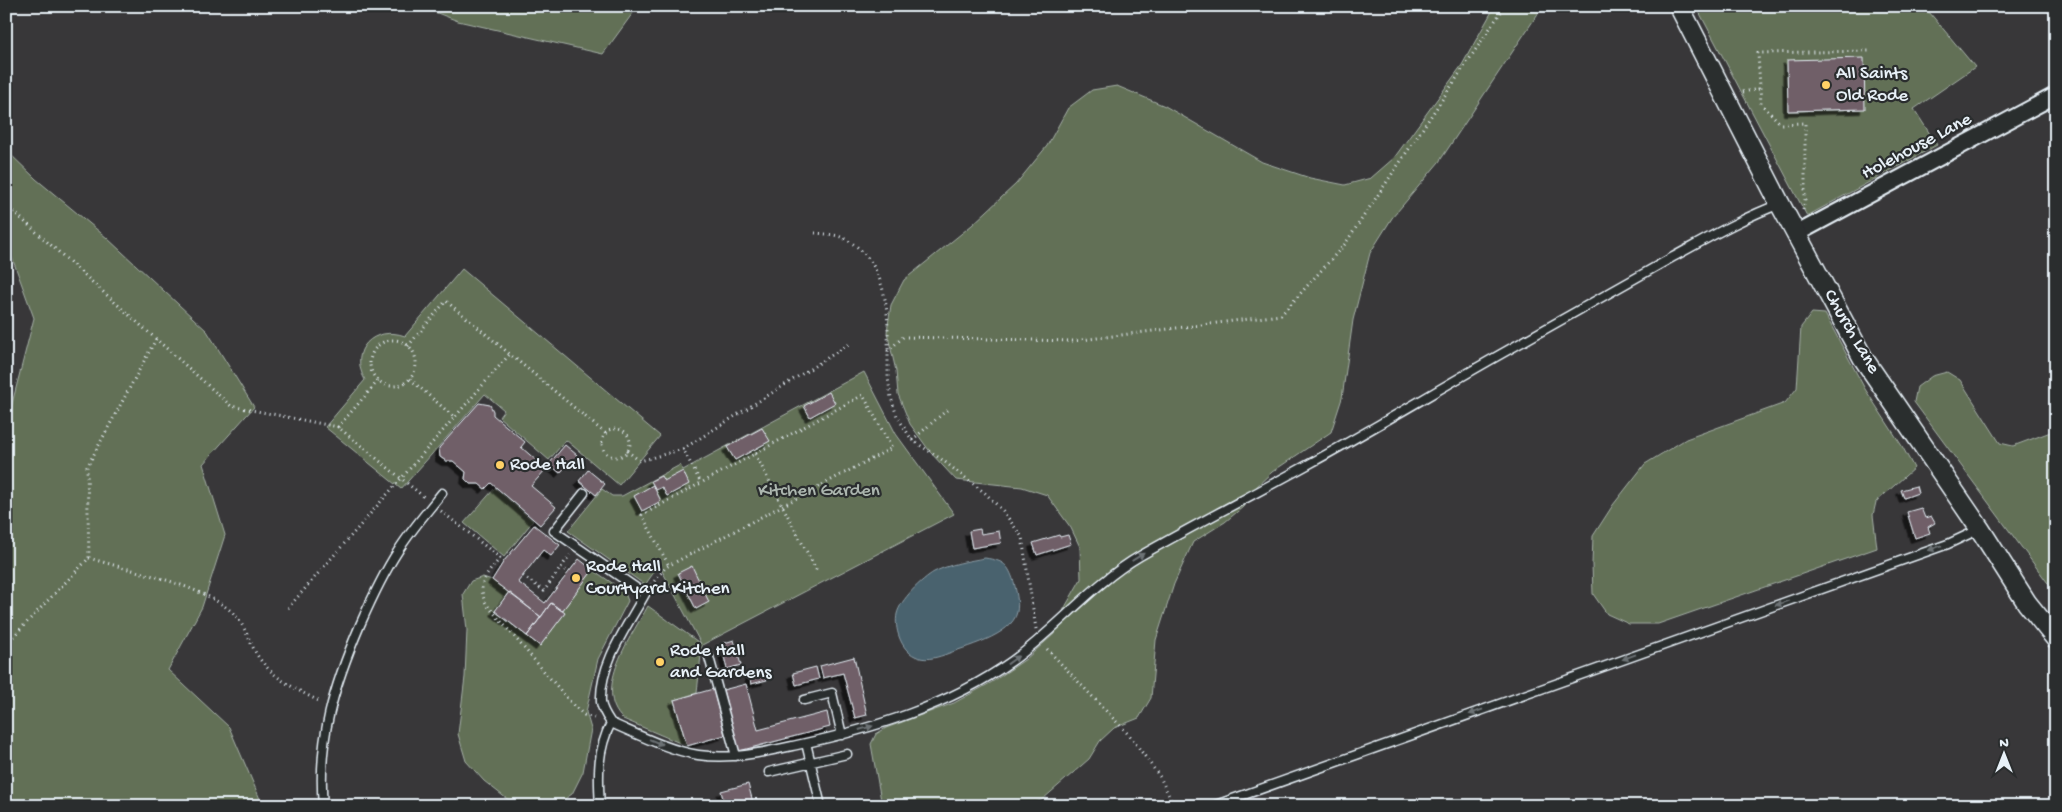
<svg xmlns="http://www.w3.org/2000/svg" width="2062" height="812" font-family="'Gochi Hand',sans-serif">
<style>
.green{fill:#626f56;stroke:#a5b0a7}
.water{fill:#4a626e;stroke:#899ba5}
.building{fill:#705e67;stroke:#e8f1f8;filter:url(#shadow)}
.lines{fill:none;stroke-linecap:round;stroke-linejoin:round}
.service-casing{stroke:#e8f1f8;stroke-width:11}
.minor-casing{stroke:#e8f1f8;stroke-width:19}
.tertiary-casing{stroke:#e8f1f8;stroke-width:22}
.path{stroke:#e8f1f8;stroke-width:3;stroke-dasharray:1 4;stroke-linecap:butt}
.service{stroke:#2a2d2e;stroke-width:8}
.minor{stroke:#2a2d2e;stroke-width:15}
.tertiary{stroke:#2a2d2e;stroke-width:19}
.oneway{fill:#6c7275}
.poi-dot{fill:#ffd166;stroke:#2a2d2e;stroke-width:2}
.labels{text-anchor:middle;dominant-baseline:central;stroke-width:4.5;stroke-linejoin:round;paint-order:stroke}
.poi-label{font-size:19px;fill:#e8f1f8;stroke:#2a2d2e;text-anchor:start}
.street-label{font-size:19px;fill:#e8f1f8;stroke:#2a2d2e}
.park-label{font-size:19px;fill:#acb6af;stroke:#2a2d2e}
</style>
<defs>
<filter id="shadow"><feDropShadow dx="-4.5" dy="4.5" stdDeviation="0" flood-color="#0009"/></filter>
</defs>
<rect width="100%" height="100%" fill="#383739"/>
<filter id="ink" filterUnits="userSpaceOnUse"><feTurbulence type="fractalNoise" baseFrequency=".02" numOctaves="2"/><feDisplacementMap in="SourceGraphic" scale="10" xChannelSelector="R" yChannelSelector="G"/><feConvolveMatrix kernelMatrix="1 2 1 2 8 2 1 2 1" color-interpolation-filters="sRGB"/></filter>
<g filter="url(#ink)">
<path class="green" d="M 419,6 L 638,6 L 603,54 L 458,21 Z
M 1495,6 L 1543,6 L 1439,162 L 1392,218 L 1370,253 L 1353,320 L 1342,398 L 1331,432 L 1272,472 L 1254,489 L 1243,507 L 1225,522 L 1193,542 L 1174,584 L 1156,640 L 1151,698 L 1139,718 L 1114,728 L 1100,741 L 1089,759 L 1043,799 L 1028,806 L 882,806 L 871,744 L 876,734 L 886,728 L 954,703 L 992,682 L 1026,659 L 1054,634 L 1064,609 L 1081,579 L 1080,547 L 1071,528 L 1047,495 L 1022,487 L 956,480 L 931,453 L 910,424 L 898,394 L 896,371 L 887,332 L 891,305 L 904,280 L 972,225 L 1016,184 L 1047,146 L 1068,108 L 1092,90 L 1117,86 L 1165,106 L 1262,162 L 1310,178 L 1345,185 L 1371,178 L 1394,158 L 1462,65 Z
M 1696,6 L 1924,6 L 1975,67 L 1914,109 L 1937,145 L 1807,216 Z
M 6,150 L 36,179 L 107,238 L 207,331 L 254,407 L 203,464 L 225,535 L 202,607 L 168,670 L 229,727 L 263,806 L 6,806 L 6,427 L 34,318 L 6,241 Z
M 462,269 L 660,436 L 619,485 L 566,440 L 549,460 L 499,417 L 504,410 L 485,394 L 401,489 L 325,427 L 365,380 C 348,350 374,325 405,336 Z
M 1812,313 L 1825,314 L 1865,389 L 1902,446 L 1914,468 L 1876,502 L 1873,515 L 1877,548 L 1658,624 L 1629,624 L 1607,614 L 1593,594 L 1592,564 L 1593,536 L 1613,505 L 1645,464 L 1686,439 L 1785,403 L 1797,388 L 1801,327 Z
M 864,372 L 896,434 L 954,514 L 702,645 L 697,693 L 674,700 L 687,746 L 623,719 C 592,690 632,635 648,606 L 701,644 L 659,565 L 645,585 L 568,531 L 602,489 L 612,496 L 622,496 L 680,465 L 683,470 Z
M 1947,372 L 1960,380 L 2000,443 L 2013,446 L 2056,430 L 2056,594 L 1914,402 L 1917,387 L 1932,376 Z
M 495,488 L 533,521 L 504,557 L 464,523 Z
M 593,570 L 621,589 L 625,593 L 628,601 L 598,659 L 586,712 L 591,729 L 583,772 L 572,794 L 556,805 L 535,806 L 507,799 L 484,781 L 466,761 L 458,734 L 465,677 L 467,630 L 463,594 L 471,581 L 483,577 L 492,580 L 509,592 L 495,612 L 540,646 L 565,613 L 562,611 Z
M 1838,800 L 1851,806 L 1796,806 L 1806,803 Z"/>
<path class="water" d="M 985,558 C 1004,561 1008,564 1014,582 C 1016,591 1019,602 1017,612 C 1012,636 964,647 944,655 C 935,658 924,661 915,656 C 901,650 894,628 897,614 C 900,600 922,579 934,572 C 950,564 968,561 985,558 Z"/>
<path class="building" d="M 1864,58 L 1865,109 L 1788,111 L 1787,60 Z
M 829,392 L 835,403 L 810,417 L 804,406 Z
M 479,403 L 490,405 L 493,411 L 493,415 L 525,442 L 521,447 L 546,469 L 531,486 L 556,507 L 540,525 L 491,483 L 485,489 L 479,484 L 470,484 L 465,479 L 466,472 L 453,461 L 446,461 L 440,457 L 439,448 Z
M 762,428 L 770,441 L 735,460 L 727,447 Z
M 565,445 L 577,455 L 560,473 L 549,464 Z
M 588,470 L 605,484 L 596,495 L 579,481 Z
M 683,471 L 689,484 L 667,496 L 662,487 L 656,490 L 651,481 L 661,476 L 664,481 Z
M 653,485 L 661,501 L 642,511 L 634,496 Z
M 1916,486 L 1918,493 L 1904,498 L 1901,490 Z
M 1921,508 L 1925,518 L 1931,516 L 1935,523 L 1928,527 L 1930,533 L 1915,538 L 1907,512 Z
M 534,525 L 560,545 L 551,556 L 543,550 L 518,582 L 545,603 L 579,559 L 593,570 L 562,611 L 551,603 L 541,617 L 492,580 L 504,561 Z
M 980,529 L 981,534 L 999,531 L 1001,543 L 972,548 L 969,531 Z
M 1059,535 L 1060,537 L 1068,535 L 1071,544 L 1037,555 L 1033,543 Z
M 692,566 L 709,602 L 696,609 L 678,573 Z
M 509,592 L 541,617 L 527,636 L 495,611 Z
M 551,603 L 565,613 L 540,646 L 527,636 Z
M 734,640 L 741,665 L 727,669 L 721,644 Z
M 854,657 L 867,715 L 855,718 L 843,673 L 823,678 L 820,666 Z
M 816,667 L 819,679 L 796,685 L 793,673 Z
M 764,670 L 767,680 L 751,684 L 749,674 Z
M 746,684 L 758,730 L 827,712 L 830,727 L 739,751 L 723,690 Z
M 713,689 L 725,735 L 687,746 L 674,700 Z
M 748,784 L 754,806 L 725,806 L 721,791 Z"/>
<g class="lines">
<defs>
<path id="service" d="M 584,493 L 554,531 L 645,594 C 628,625 599,664 601,702 C 602,710 607,717 611,723 C 639,735 668,750 698,755 C 732,760 765,752 797,745 C 872,729 949,706 1012,661 C 1057,629 1092,584 1140,556 C 1196,524 1253,495 1309,464 C 1379,426 1447,384 1517,345 C 1569,316 1621,286 1673,257 C 1708,238 1742,218 1780,204
M 709,657 L 736,756
M 804,700 L 832,693 L 842,735
M 806,743 L 821,806
M 769,772 L 847,754
M 323,806 C 317,739 334,686 360,625 C 371,600 383,574 398,551 C 411,530 427,512 442,493
M 600,806 C 598,776 597,750 611,723
M 1213,806 L 1948,544 L 1980,529"/>
<path id="minor" d="M 1796,234 L 2056,95"/>
<path id="tertiary" d="M 1679,6 L 1780,204 L 1863,358 L 1980,529 L 2027,603 L 2056,639"/>
</defs>
<use href="#service" class="service-casing"/>
<use href="#minor" class="minor-casing"/>
<use href="#tertiary" class="tertiary-casing"/>
<path class="path" d="M 1743,92 L 1759,89
M 6,205 L 231,406 L 338,427
M 1803,210 L 1805,201 L 1805,123 L 1781,124 L 1761,104 L 1758,53 L 1870,51
M 815,233 C 824,234 837,234 845,239 C 886,260 889,310 888,351
M370 363a23 23 0 1 1 46 0a23 23 0 1 1-46 0Z
M 408,346 L 446,301 L 606,434
M 410,379 L 454,417
M 378,381 L 338,427 L 424,497
M602 443a14 14 0 1 1 28 0a14 14 0 1 1-28 0Z
M 912,440 L 947,410
M 683,449 L 851,343
M 627,451 L 640,461 L 683,449 L 701,483
M 755,454 L 818,573
M 441,511 L 504,561
M 89,558 C 131,571 200,584 232,612 C 244,623 249,641 257,655 C 272,678 297,690 321,702
M 500,558 C 487,575 475,584 487,605 L 573,705 L 584,715 L 594,718
M 561,567 L 568,572
M 523,576 L 544,591 L 570,555
M 651,585 L 666,567 L 892,448 L 863,395 L 642,515 L 669,566
M 288,608 L 509,355
M 1036,629 L 1022,537 L 1003,511 L 985,493 L 941,459 L 912,440 L 897,416 L 891,398 L 888,378 L 888,351 L 903,337 L 1073,341 L 1281,315 L 1345,244 L 1505,6
M 6,644 L 89,558 L 87,467 L 156,339
M 1047,649 L 1130,736 L 1160,777 L 1174,806"/>
<use href="#service" class="service"/>
<use href="#minor" class="minor"/>
<use href="#tertiary" class="tertiary"/>
</g>
<defs><path id="oneway-solid" d="M-6-.8H1V-3.2L6.5 0L1 3.2V.8H-6Z" transform="scale(1.25)"/></defs>
<g class="oneway">
<use href="#oneway-solid" transform="translate(1935 548) rotate(160)"/>
<use href="#oneway-solid" transform="translate(1138 557) rotate(-32)"/>
<use href="#oneway-solid" transform="translate(1782 603) rotate(160)"/>
<use href="#oneway-solid" transform="translate(1629 657) rotate(160)"/>
<use href="#oneway-solid" transform="translate(1013 660) rotate(-36)"/>
<use href="#oneway-solid" transform="translate(1476 712) rotate(160)"/>
<use href="#oneway-solid" transform="translate(866 728) rotate(-16)"/>
<use href="#oneway-solid" transform="translate(656 742) rotate(22)"/>
</g>
</g>
<g class="poi-dot">
<circle cx="1826" cy="85" r="5"/>
<circle cx="500" cy="465" r="5"/>
<circle cx="576" cy="578" r="5"/>
<circle cx="660" cy="662" r="5"/>
</g>
<g class="labels">
<g class="poi-label">
<text x="1836" y="74">All Saints<tspan x="1836" dy="22">Old Rode</tspan></text>
<text x="510" y="465">Rode Hall</text>
<text x="586" y="567">Rode Hall<tspan x="586" dy="22">Courtyard Kitchen</tspan></text>
<text x="670" y="651">Rode Hall<tspan x="670" dy="22">and Gardens</tspan></text>
</g>
<g class="street-label">
<text transform="translate(1917 147) rotate(-28)">Holehouse Lane</text>
<text transform="translate(1851 332) rotate(60)">Church Lane</text>
</g>
<g class="park-label">
<text x="819" y="491">Kitchen Garden</text>
</g>
</g>
<rect width="2062" height="812" fill="none" stroke="#2a2d2e" stroke-width="25"/>
<rect x="12" y="12" width="2037" height="787" fill="none" stroke="#e8f1f8" stroke-width="2" filter="url(#ink)"/>
<g transform="translate(2004 754)" stroke="#2a2d2e" stroke-width="4" paint-order="stroke">
<path d="M0-4L9 19L0 12L-9 19Z" fill="#e8f1f8"/>
<text y="-8" font-size="14" font-weight="bold" text-anchor="middle" fill="#e8f1f8">N</text>
</g>
</svg>
